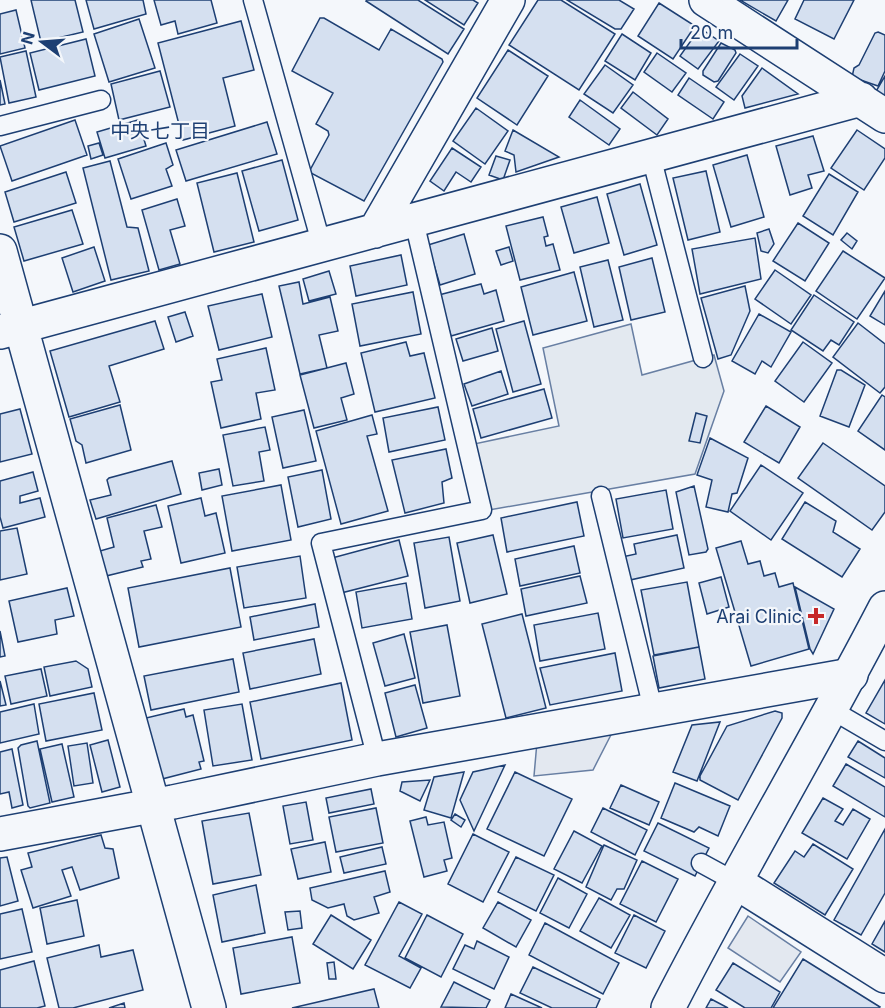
<svg xmlns="http://www.w3.org/2000/svg" width="885" height="1008" font-family="Inter,'Noto Sans JP',sans-serif">
<style>
.green{fill:#e3e9f0;stroke:#687fa3;stroke-width:1.5}
.parking{fill:#e3e8f0;stroke:#687fa3;stroke-width:1.5}
.building{fill:#d5e0f0;stroke:#1d3f73;stroke-width:1.5}
.lines{fill:none;stroke-linecap:round;stroke-linejoin:round}
.lane-casing{stroke:#1d3f73;stroke-width:21}
.street-casing{stroke:#1d3f73;stroke-width:36}
.secondary-casing{stroke:#1d3f73;stroke-width:36}
.lane{stroke:#f4f7fb;stroke-width:18}
.street{stroke:#f4f7fb;stroke-width:33}
.secondary{stroke:#f4f7fb;stroke-width:33}
.poi-dot{fill:#c62828;stroke:#f4f7fb;stroke-width:2}
.labels{text-anchor:middle;dominant-baseline:central;stroke-width:4.5;stroke-linejoin:round;paint-order:stroke}
.poi-label{font-size:18px;fill:#1d3f73;stroke:#f4f7fb;text-anchor:end}
.neighbourhood-label{font-size:20px;fill:#1d3f73;stroke:#f4f7fb}
</style>
<rect width="100%" height="100%" fill="#f4f7fb"/>
<path class="green" d="M 631,324 L 642,375 L 714,355 L 724,391 L 695,474 L 489,510 L 474,444 L 559,426 L 543,348 Z"/>
<path class="parking" d="M 615,727 L 593,770 L 534,776 L 537,742 Z
M 748,916 L 801,952 L 780,982 L 728,948 Z"/>
<path class="building" d="M 31,0 L 75,0 L 83,32 L 41,42 Z
M 86,0 L 143,0 L 146,14 L 94,29 Z
M 154,0 L 211,0 L 217,23 L 178,34 L 175,21 L 161,25 Z
M 367,0 L 418,0 L 464,29 L 448,54 L 366,1 Z
M 425,0 L 473,0 L 478,3 L 464,25 Z
M 538,0 L 561,0 L 615,34 L 579,90 L 509,45 Z
M 567,0 L 619,0 L 634,9 L 621,29 L 615,29 Z
M 740,0 L 788,0 L 776,21 Z
M 804,0 L 854,0 L 834,39 L 795,19 Z
M 659,3 L 695,26 L 673,59 L 638,36 Z
M 16,10 L 25,48 L 0,54 L 0,14 Z
M 320,18 L 324,18 L 379,50 L 391,29 L 442,59 L 443,62 L 364,201 L 309,172 L 329,135 L 328,131 L 316,124 L 333,93 L 292,71 Z
M 139,19 L 155,68 L 109,82 L 94,34 Z
M 241,21 L 254,70 L 223,78 L 235,126 L 183,140 L 158,43 Z
M 700,28 L 719,41 L 698,69 L 680,56 Z
M 878,32 L 885,35 L 885,71 L 878,86 L 852,77 L 854,68 L 859,65 L 875,33 Z
M 622,34 L 651,53 L 635,80 L 605,61 Z
M 86,39 L 95,76 L 39,90 L 30,53 Z
M 721,43 L 735,50 L 736,53 L 718,81 L 714,82 L 703,75 L 703,71 Z
M 508,50 L 548,76 L 517,125 L 477,98 Z
M 26,51 L 36,97 L 9,103 L 0,57 Z
M 657,53 L 686,73 L 672,92 L 644,72 Z
M 740,54 L 758,66 L 734,100 L 716,87 Z
M 605,65 L 633,85 L 613,113 L 584,94 Z
M 762,68 L 798,94 L 745,108 L 742,96 Z
M 160,71 L 170,107 L 119,120 L 111,84 Z
M 885,76 L 885,99 L 875,93 Z
M 689,78 L 724,102 L 713,119 L 678,95 Z
M 0,80 L 5,104 L 0,105 Z
M 633,92 L 668,119 L 657,135 L 621,108 Z
M 580,100 L 620,129 L 609,145 L 569,117 Z
M 476,108 L 508,131 L 485,164 L 453,141 Z
M 75,120 L 87,155 L 12,181 L 0,146 Z
M 138,120 L 146,146 L 105,158 L 97,132 Z
M 267,122 L 277,154 L 186,181 L 176,150 Z
M 513,130 L 559,157 L 516,172 L 514,155 L 505,151 Z
M 857,130 L 885,149 L 885,158 L 864,190 L 831,168 Z
M 813,136 L 824,171 L 808,175 L 812,188 L 790,195 L 776,146 Z
M 99,143 L 103,155 L 91,159 L 88,146 Z
M 166,143 L 173,165 L 166,169 L 172,186 L 131,199 L 118,159 Z
M 452,148 L 481,167 L 471,182 L 456,172 L 444,191 L 430,181 Z
M 747,155 L 764,217 L 731,227 L 713,165 Z
M 496,156 L 510,160 L 503,180 L 489,175 Z
M 282,160 L 298,220 L 259,231 L 242,171 Z
M 110,161 L 127,227 L 138,228 L 149,271 L 111,280 L 83,168 Z
M 706,171 L 720,232 L 688,240 L 673,178 Z
M 66,172 L 76,203 L 14,222 L 5,192 Z
M 237,173 L 254,242 L 214,252 L 197,183 Z
M 829,174 L 858,192 L 833,235 L 803,216 Z
M 640,184 L 657,245 L 624,255 L 607,194 Z
M 597,197 L 609,243 L 574,253 L 561,207 Z
M 177,199 L 185,226 L 170,230 L 180,264 L 159,270 L 142,210 Z
M 72,210 L 83,244 L 24,261 L 14,227 Z
M 543,217 L 548,236 L 544,237 L 546,246 L 553,244 L 560,270 L 520,280 L 506,226 Z
M 798,223 L 829,243 L 805,281 L 773,261 Z
M 769,229 L 774,244 L 768,253 L 761,251 L 757,233 Z
M 847,233 L 857,241 L 852,249 L 841,240 Z
M 464,234 L 475,274 L 440,285 L 428,245 Z
M 755,238 L 761,279 L 700,294 L 692,249 Z
M 94,247 L 105,281 L 73,292 L 62,258 Z
M 509,247 L 513,261 L 501,265 L 496,251 Z
M 843,251 L 885,278 L 857,319 L 816,291 Z
M 401,255 L 407,285 L 356,296 L 350,266 Z
M 652,258 L 665,312 L 631,320 L 619,267 Z
M 608,260 L 623,320 L 594,327 L 580,267 Z
M 775,270 L 811,295 L 791,324 L 755,299 Z
M 329,271 L 336,294 L 309,301 L 303,279 Z
M 574,272 L 587,321 L 533,335 L 521,287 Z
M 299,282 L 303,304 L 330,297 L 338,331 L 319,335 L 327,368 L 300,374 L 279,286 Z
M 481,284 L 484,294 L 496,290 L 504,321 L 451,336 L 444,312 L 435,296 Z
M 745,286 L 750,311 L 731,355 L 718,359 L 701,298 Z
M 885,291 L 885,325 L 870,316 Z
M 413,292 L 421,334 L 360,346 L 352,304 Z
M 262,294 L 272,337 L 219,350 L 208,306 Z
M 814,295 L 854,322 L 839,345 L 831,340 L 823,351 L 791,330 Z
M 185,312 L 193,336 L 176,342 L 168,317 Z
M 759,314 L 791,332 L 771,367 L 762,361 L 755,374 L 732,361 Z
M 155,321 L 164,349 L 109,366 L 120,402 L 69,417 L 50,351 Z
M 524,321 L 541,384 L 513,392 L 496,329 Z
M 858,323 L 885,344 L 885,387 L 880,393 L 833,357 Z
M 492,328 L 498,351 L 463,361 L 456,339 Z
M 406,342 L 410,356 L 424,353 L 435,398 L 375,412 L 361,353 Z
M 803,342 L 832,363 L 804,402 L 775,381 Z
M 266,348 L 275,390 L 256,393 L 261,419 L 221,428 L 211,382 L 222,380 L 217,359 Z
M 346,363 L 354,394 L 341,398 L 347,420 L 314,428 L 300,375 Z
M 837,370 L 841,370 L 865,385 L 849,427 L 820,416 Z
M 501,371 L 508,394 L 472,406 L 464,384 Z
M 544,389 L 552,418 L 481,438 L 473,409 Z
M 882,395 L 885,397 L 885,450 L 858,431 Z
M 120,405 L 131,450 L 86,463 L 82,445 L 76,441 L 70,419 Z
M 766,406 L 800,427 L 779,463 L 744,442 Z
M 438,407 L 445,440 L 389,452 L 383,418 Z
M 20,409 L 32,454 L 0,462 L 0,414 Z
M 304,410 L 316,461 L 283,468 L 272,417 Z
M 696,413 L 707,416 L 700,443 L 689,441 Z
M 372,415 L 377,434 L 367,436 L 388,511 L 341,524 L 316,431 Z
M 265,427 L 270,450 L 259,452 L 264,481 L 233,486 L 223,435 Z
M 710,438 L 748,458 L 737,493 L 732,494 L 728,512 L 706,507 L 712,480 L 697,475 Z
M 823,443 L 885,486 L 885,512 L 872,530 L 798,478 Z
M 446,449 L 452,478 L 442,482 L 444,503 L 405,513 L 392,460 Z
M 172,461 L 181,494 L 96,519 L 90,500 L 111,495 L 107,480 L 109,478 Z
M 761,465 L 803,493 L 771,540 L 730,511 Z
M 219,469 L 222,485 L 202,490 L 199,473 Z
M 322,470 L 331,519 L 298,527 L 288,477 Z
M 33,472 L 38,491 L 20,496 L 20,503 L 40,498 L 45,517 L 3,528 L 0,517 L 0,481 Z
M 281,485 L 291,540 L 232,551 L 222,496 Z
M 694,486 L 708,549 L 706,552 L 689,555 L 676,492 Z
M 666,490 L 673,529 L 623,538 L 616,499 Z
M 201,498 L 205,516 L 216,513 L 225,553 L 181,563 L 168,506 Z
M 577,502 L 584,536 L 507,552 L 501,518 Z
M 805,502 L 836,521 L 833,532 L 860,549 L 842,577 L 782,539 Z
M 156,505 L 162,527 L 144,531 L 151,559 L 141,561 L 143,567 L 106,576 L 100,551 L 114,547 L 107,518 Z
M 17,528 L 27,574 L 0,580 L 0,531 Z
M 493,535 L 507,594 L 470,603 L 457,543 Z
M 677,535 L 684,568 L 630,580 L 622,557 L 636,554 L 634,544 Z
M 449,537 L 460,601 L 425,608 L 414,543 Z
M 399,540 L 408,576 L 341,593 L 332,558 Z
M 741,541 L 748,564 L 760,561 L 764,576 L 775,573 L 779,587 L 793,583 L 809,649 L 751,666 L 716,548 Z
M 574,546 L 580,573 L 520,586 L 515,559 Z
M 300,556 L 306,598 L 244,608 L 237,567 Z
M 230,568 L 241,627 L 139,647 L 128,588 Z
M 580,576 L 587,603 L 526,616 L 521,589 Z
M 721,577 L 729,607 L 707,614 L 699,583 Z
M 687,582 L 699,647 L 654,655 L 641,590 Z
M 406,583 L 412,619 L 362,628 L 356,592 Z
M 795,587 L 834,609 L 813,654 L 810,649 Z
M 67,588 L 74,616 L 55,620 L 57,634 L 18,642 L 9,601 Z
M 315,604 L 319,627 L 254,640 L 250,617 Z
M 598,613 L 605,649 L 540,661 L 534,625 Z
M 522,614 L 546,708 L 506,718 L 482,624 Z
M 447,625 L 460,696 L 423,703 L 410,632 Z
M 0,631 L 5,656 L 0,657 Z
M 404,634 L 415,678 L 385,686 L 373,643 Z
M 314,639 L 321,674 L 250,689 L 243,653 Z
M 699,647 L 705,679 L 659,688 L 653,656 Z
M 615,653 L 622,691 L 550,705 L 540,668 Z
M 233,659 L 239,692 L 151,710 L 144,676 Z
M 76,661 L 88,669 L 92,687 L 50,696 L 44,667 Z
M 41,669 L 47,696 L 11,704 L 5,676 Z
M 885,680 L 885,724 L 866,713 Z
M 0,681 L 6,705 L 0,706 Z
M 341,683 L 352,740 L 261,759 L 250,702 Z
M 415,685 L 427,728 L 396,737 L 385,693 Z
M 94,693 L 102,730 L 46,741 L 39,704 Z
M 34,704 L 39,734 L 0,743 L 0,712 Z
M 242,704 L 252,760 L 213,766 L 204,710 Z
M 184,709 L 186,717 L 193,715 L 204,761 L 199,762 L 201,769 L 162,779 L 146,718 Z
M 775,711 L 782,713 L 782,718 L 738,800 L 700,780 L 700,776 L 727,726 Z
M 720,722 L 697,781 L 673,772 L 692,725 Z
M 108,740 L 120,787 L 102,792 L 90,745 Z
M 37,741 L 50,803 L 30,808 L 28,806 L 18,748 L 21,745 Z
M 858,741 L 885,758 L 885,778 L 848,757 Z
M 87,743 L 93,783 L 74,786 L 68,746 Z
M 62,744 L 74,797 L 52,802 L 40,749 Z
M 12,749 L 23,805 L 12,808 L 9,792 L 0,794 L 0,752 Z
M 846,764 L 885,787 L 885,817 L 833,786 Z
M 505,765 L 474,831 L 460,800 L 473,772 Z
M 464,772 L 451,818 L 424,810 L 434,777 Z
M 515,772 L 572,799 L 544,856 L 487,829 Z
M 430,780 L 420,801 L 400,791 L 402,782 Z
M 675,783 L 730,806 L 718,836 L 699,827 L 694,832 L 661,818 Z
M 621,785 L 659,802 L 649,825 L 610,808 Z
M 371,789 L 374,804 L 329,813 L 326,798 Z
M 823,798 L 843,809 L 835,821 L 843,825 L 853,809 L 870,819 L 847,859 L 802,833 Z
M 306,802 L 313,840 L 290,844 L 283,806 Z
M 376,808 L 383,843 L 336,852 L 329,817 Z
M 603,808 L 647,830 L 635,855 L 591,832 Z
M 249,813 L 261,875 L 213,884 L 202,821 Z
M 455,814 L 465,820 L 461,827 L 451,820 Z
M 426,817 L 428,825 L 444,822 L 452,858 L 444,860 L 447,871 L 424,877 L 410,821 Z
M 658,823 L 709,848 L 695,876 L 644,851 Z
M 885,829 L 885,893 L 861,935 L 834,920 Z
M 574,831 L 602,846 L 582,883 L 554,869 Z
M 473,834 L 509,852 L 483,902 L 448,884 Z
M 101,835 L 105,848 L 113,849 L 119,878 L 80,890 L 72,867 L 62,870 L 71,896 L 33,908 L 21,870 L 32,867 L 28,853 Z
M 325,842 L 331,872 L 298,879 L 291,849 Z
M 813,844 L 853,869 L 825,915 L 774,883 L 795,851 L 804,857 Z
M 604,845 L 637,860 L 624,889 L 617,889 L 611,900 L 586,887 Z
M 382,847 L 386,864 L 344,873 L 340,857 Z
M 7,857 L 18,901 L 0,906 L 0,858 Z
M 516,857 L 554,875 L 536,911 L 498,892 Z
M 642,861 L 678,879 L 656,922 L 620,904 Z
M 385,871 L 390,892 L 374,897 L 379,913 L 354,920 L 347,916 L 344,904 L 328,908 L 312,900 L 310,888 Z
M 558,878 L 587,894 L 569,928 L 540,913 Z
M 256,885 L 265,933 L 222,942 L 213,895 Z
M 599,898 L 630,915 L 611,948 L 580,931 Z
M 77,900 L 84,936 L 47,944 L 40,908 Z
M 399,902 L 422,914 L 399,956 L 421,968 L 410,988 L 365,965 Z
M 498,902 L 531,920 L 516,947 L 483,928 Z
M 22,909 L 32,952 L 0,959 L 0,914 Z
M 300,911 L 302,928 L 288,930 L 285,912 Z
M 331,915 L 371,940 L 353,969 L 313,944 Z
M 427,915 L 463,934 L 441,977 L 405,958 Z
M 634,915 L 665,931 L 646,968 L 615,953 Z
M 885,921 L 885,952 L 872,944 Z
M 545,923 L 619,963 L 603,994 L 529,955 Z
M 292,937 L 300,983 L 241,994 L 233,948 Z
M 477,941 L 509,957 L 494,989 L 453,969 L 465,945 L 474,949 Z
M 99,945 L 101,957 L 133,950 L 143,990 L 73,1008 L 59,1008 L 47,958 Z
M 803,959 L 880,1007 L 879,1008 L 773,1008 Z
M 34,961 L 45,1006 L 37,1008 L 0,1008 L 0,970 Z
M 334,962 L 336,979 L 329,979 L 327,963 Z
M 733,963 L 780,992 L 771,1008 L 745,1008 L 716,990 Z
M 533,967 L 600,999 L 596,1008 L 552,1008 L 520,993 Z
M 454,982 L 490,1000 L 486,1008 L 441,1007 Z
M 374,989 L 379,1008 L 292,1008 Z
M 511,994 L 542,1008 L 505,1008 Z
M 711,999 L 728,1008 L 706,1008 Z
M 124,1003 L 125,1008 L 109,1008 Z"/>
<g class="lines">
<defs>
<path id="lane" d="M 253,0 L 322,246
M 0,126 L 101,100
M 651,156 L 703,358
M 601,496 L 653,709
M 832,710 L 885,741
M 377,759 L 321,543 L 482,510 L 414,221
M 701,863 L 734,881"/>
<path id="street" d="M 706,0 L 885,116
M 375,231 L 508,0
M 0,251 L 209,1008
M 0,332 L 861,99
M 0,834 L 173,802 L 377,759 L 851,675
M 734,881 L 885,976"/>
<path id="secondary" d="M 668,1008 C 737,873 815,743 885,608"/>
</defs>
<use href="#lane" class="lane-casing"/>
<use href="#street" class="street-casing"/>
<use href="#secondary" class="secondary-casing"/>
<use href="#lane" class="lane"/>
<use href="#street" class="street"/>
<use href="#secondary" class="secondary"/>
</g>
<path class="poi-dot" d="M813 607h6v6h6v6h-6v6h-6v-6h-6v-6h6z"/>
<g class="labels">
<g class="poi-label">
<text x="802" y="616">Arai Clinic</text>
</g>
<g class="neighbourhood-label">
<text x="160" y="131">中央七丁目</text>
</g>
</g>
<g transform="translate(42 42) rotate(286)" stroke="#f4f7fb" stroke-width="4.5" paint-order="stroke">
<path d="M0-4.5L10 22L0 15L-10 22Z" fill="#1d3f73"/>
<text y="-9" font-size="16" font-weight="bold" text-anchor="middle" fill="#1d3f73">N</text>
</g>
<path d="M681 39v9h116v-9" fill="none" stroke="#1d3f73" stroke-width="3"/>
<text x="690" y="39" font-size="18" fill="#1d3f73" stroke="#f4f7fb" stroke-width="4.5" paint-order="stroke">20 m</text>
</svg>
